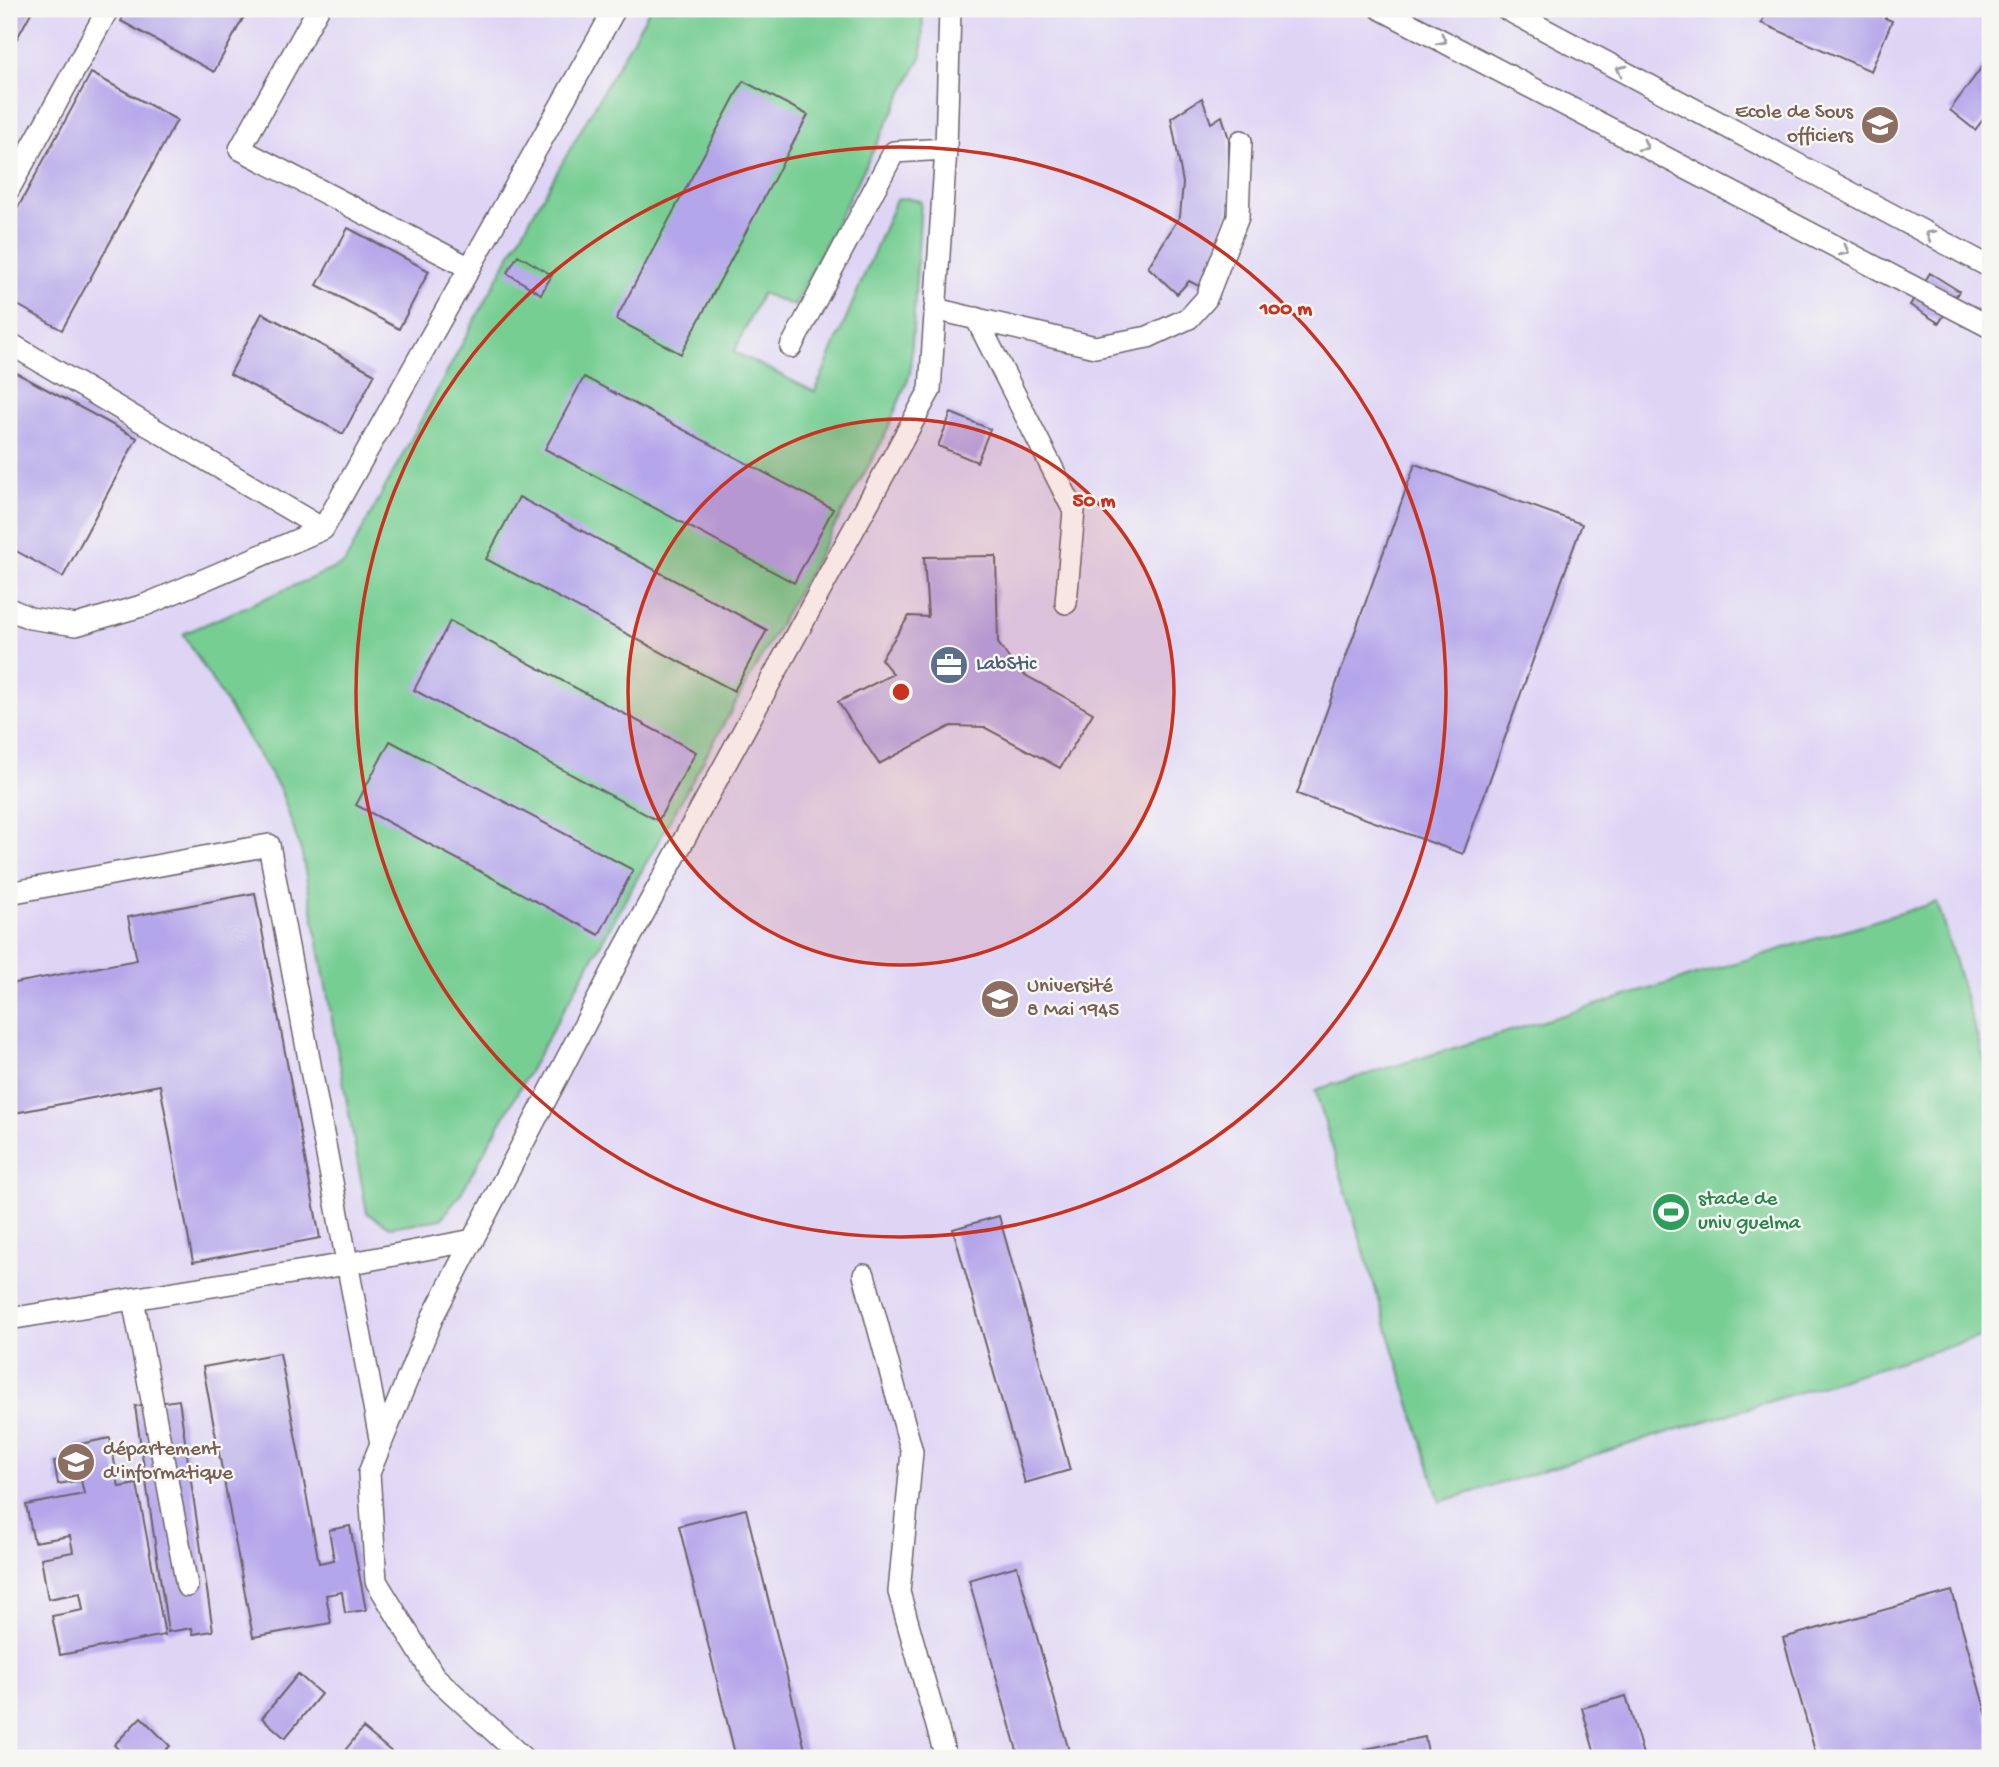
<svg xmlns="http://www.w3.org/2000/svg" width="1999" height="1767" font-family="'Gochi Hand',sans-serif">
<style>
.built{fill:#ded5f5}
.green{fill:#77ce93;stroke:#4c7867;stroke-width:2}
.building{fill:#b4a6ea}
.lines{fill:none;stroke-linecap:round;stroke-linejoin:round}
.lane-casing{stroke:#6b6369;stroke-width:24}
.lane{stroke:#fff;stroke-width:21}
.oneway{stroke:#9c9ca7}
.ring{fill:none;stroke:#c8321e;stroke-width:3.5}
.labels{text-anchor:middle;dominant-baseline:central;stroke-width:5;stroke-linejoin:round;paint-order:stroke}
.education-label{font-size:21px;fill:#785e54;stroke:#f6f6f2;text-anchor:start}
.service-label{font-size:21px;fill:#4e5e75;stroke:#f6f6f2;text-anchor:start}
.leisure-label{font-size:21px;fill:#27864d;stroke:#f6f6f2;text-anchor:start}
.centre{fill:#c8321e;stroke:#f6f6f2;stroke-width:3.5}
.ring-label{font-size:21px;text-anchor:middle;font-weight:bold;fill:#c8321e;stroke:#f6f6f2;stroke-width:5;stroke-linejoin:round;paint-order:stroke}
</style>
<rect width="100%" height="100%" fill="#f6f6f2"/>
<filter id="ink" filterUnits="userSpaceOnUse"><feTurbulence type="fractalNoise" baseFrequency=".0143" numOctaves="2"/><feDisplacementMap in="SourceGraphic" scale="14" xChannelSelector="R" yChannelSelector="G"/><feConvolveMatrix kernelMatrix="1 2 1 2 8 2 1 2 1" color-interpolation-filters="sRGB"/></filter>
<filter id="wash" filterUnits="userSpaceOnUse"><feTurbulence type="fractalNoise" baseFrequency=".00686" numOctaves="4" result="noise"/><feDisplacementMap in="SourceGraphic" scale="28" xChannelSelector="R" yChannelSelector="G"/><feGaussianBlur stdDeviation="1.57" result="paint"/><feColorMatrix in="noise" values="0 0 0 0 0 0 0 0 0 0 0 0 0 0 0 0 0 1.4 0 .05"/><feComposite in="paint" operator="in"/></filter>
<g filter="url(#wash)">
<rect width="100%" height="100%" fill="#f3ddbf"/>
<path class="built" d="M 9,9 L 1990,9 L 1990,1758 L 9,1758 Z"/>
<path class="green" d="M 650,9 L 923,9 L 922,55 L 794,306 L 762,293 L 734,352 L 815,392 L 896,200 L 906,198 L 921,201 L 910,374 L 884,438 L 460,1195 L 441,1219 L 390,1227 L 367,1213 L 302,854 L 281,791 L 183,634 L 344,564 L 512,251 Z
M 1937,902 L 1990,1080 L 1990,1334 L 1440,1502 L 1315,1090 Z"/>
<g id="blocks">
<path class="building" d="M 9,9 L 33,9 L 9,53 Z
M 128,9 L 248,9 L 214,72 L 121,21 Z
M 1768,9 L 1889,9 L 1885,18 L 1892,21 L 1871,71 L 1761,23 Z
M 1990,56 L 1990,110 L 1975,130 L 1950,110 Z
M 91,73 L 177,120 L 62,330 L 9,300 L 9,224 Z
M 743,81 L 808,115 L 681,354 L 616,319 Z
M 1202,98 L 1211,123 L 1222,116 L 1229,139 L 1229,211 L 1203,288 L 1189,281 L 1177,294 L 1148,267 L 1180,216 L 1183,183 L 1171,118 Z
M 348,228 L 429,271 L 399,329 L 317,285 Z
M 518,255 L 552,275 L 541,294 L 507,273 Z
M 1930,273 L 1959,291 L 1939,323 L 1910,305 Z
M 262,313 L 375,374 L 343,434 L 230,374 Z
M 9,369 L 137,438 L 63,577 L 9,547 Z
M 584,377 L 833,509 L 794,583 L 545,449 Z
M 951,413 L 990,429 L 977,462 L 938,446 Z
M 1415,464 L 1582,524 L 1463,854 L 1297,794 Z
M 519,497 L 767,630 L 734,691 L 486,559 Z
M 996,556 L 998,643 L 1018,671 L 1093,713 L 1060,768 L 984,727 L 951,726 L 879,764 L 838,702 L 893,674 L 881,659 L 909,616 L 928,617 L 924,557 Z
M 450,621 L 696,752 L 658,821 L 414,690 Z
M 390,741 L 633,870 L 599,935 L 356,805 Z
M 255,893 L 320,1238 L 193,1262 L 160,1085 L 9,1114 L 9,984 L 137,960 L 128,917 Z
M 999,1216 L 1070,1470 L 1025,1483 L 953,1229 Z
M 280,1353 L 319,1563 L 334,1560 L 329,1530 L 350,1526 L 366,1610 L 345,1613 L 342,1592 L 326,1595 L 331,1623 L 253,1637 L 203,1367 Z
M 179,1400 L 213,1631 L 193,1634 L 192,1628 L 168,1632 L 135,1406 Z
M 110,1438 L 119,1487 L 137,1484 L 165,1635 L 60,1655 L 52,1616 L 83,1610 L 80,1593 L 48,1599 L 41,1558 L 73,1552 L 70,1536 L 34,1542 L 26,1505 L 84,1494 L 81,1480 L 58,1484 L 54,1461 L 77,1457 L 75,1445 Z
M 746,1509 L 807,1758 L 736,1758 L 679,1526 Z
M 1017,1566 L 1071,1758 L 1019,1758 L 969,1580 Z
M 1952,1591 L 1990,1727 L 1990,1756 L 1983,1758 L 1817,1758 L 1783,1638 Z
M 298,1674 L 321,1694 L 285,1738 L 262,1718 Z
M 1626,1696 L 1644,1758 L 1596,1758 L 1582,1708 Z
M 141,1717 L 170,1746 L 158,1758 L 127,1758 L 114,1745 Z
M 363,1728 L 399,1758 L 339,1758 Z
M 1425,1737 L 1429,1758 L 1367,1758 L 1365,1749 Z"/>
</g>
</g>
<g filter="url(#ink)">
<use href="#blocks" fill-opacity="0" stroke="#6b6369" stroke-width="2"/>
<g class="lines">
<defs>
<path id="lane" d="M 318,9 L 240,149 L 470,268
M 1381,9 L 1990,327
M 1506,9 L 1990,267
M 9,189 L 108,9
M 935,309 L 1095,347 L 1148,337 L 1189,318 L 1206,299 L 1238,217 L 1241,141
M 976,318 L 1074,511 L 1066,603
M 9,343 L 323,529
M 791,347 L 894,152 L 946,149
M 9,609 L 30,618 L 76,625 L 145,605 L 323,529 L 615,9
M 9,893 L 269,845 L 381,1444
M 864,1275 L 912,1452 L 899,1592 L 946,1758
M 133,1299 L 187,1586
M 9,1319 L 347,1264 L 473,1240
M 523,1758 L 434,1676 L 376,1581 L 369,1473 L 433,1316 L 623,951 L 930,390 L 946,149 L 950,9"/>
</defs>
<use href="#lane" class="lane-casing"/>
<use href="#lane" class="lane"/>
</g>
<defs><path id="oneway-chevron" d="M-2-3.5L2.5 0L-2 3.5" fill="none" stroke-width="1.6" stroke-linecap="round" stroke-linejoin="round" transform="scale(1.75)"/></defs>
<g class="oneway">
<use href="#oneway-chevron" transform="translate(1442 40) rotate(28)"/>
<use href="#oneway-chevron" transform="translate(1621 70) rotate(-152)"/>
<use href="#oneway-chevron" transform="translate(1644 146) rotate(28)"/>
<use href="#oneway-chevron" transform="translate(1930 235) rotate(-152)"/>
<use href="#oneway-chevron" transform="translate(1845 251) rotate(28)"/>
</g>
</g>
<circle cx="901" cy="692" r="273" fill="#c8321e" fill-opacity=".12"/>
<g class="ring">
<circle cx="901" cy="692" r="273"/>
<circle cx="901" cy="692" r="545"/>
</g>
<defs>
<symbol id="university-disc" viewBox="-11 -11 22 22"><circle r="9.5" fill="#8d6e63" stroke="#f6f6f2"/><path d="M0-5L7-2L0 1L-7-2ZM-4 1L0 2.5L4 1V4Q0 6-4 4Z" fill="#fff"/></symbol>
<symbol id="office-disc" viewBox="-11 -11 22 22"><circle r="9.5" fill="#5c6f8a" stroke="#f6f6f2"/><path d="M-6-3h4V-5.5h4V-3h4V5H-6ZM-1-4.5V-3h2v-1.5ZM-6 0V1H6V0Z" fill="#fff"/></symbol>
<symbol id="stadium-disc" viewBox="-11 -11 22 22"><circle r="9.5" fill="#2e9e5b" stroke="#f6f6f2"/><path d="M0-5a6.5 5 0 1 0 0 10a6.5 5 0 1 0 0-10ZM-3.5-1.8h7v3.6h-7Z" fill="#fff"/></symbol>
</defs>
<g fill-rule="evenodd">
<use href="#university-disc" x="1858" y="103" width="44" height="44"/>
<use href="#office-disc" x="927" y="643" width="44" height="44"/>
<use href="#university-disc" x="978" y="977" width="44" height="44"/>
<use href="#stadium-disc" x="1649" y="1190" width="44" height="44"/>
<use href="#university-disc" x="54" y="1440" width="44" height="44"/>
</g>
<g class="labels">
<g class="education-label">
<text x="1853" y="113" text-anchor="end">Ecole de Sous<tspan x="1853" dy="24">officiers</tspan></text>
<text x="1027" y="987">Université<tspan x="1027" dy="24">8 Mai 1945</tspan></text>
<text x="103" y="1450">département<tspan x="103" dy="24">d'informatique</tspan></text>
</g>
<g class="service-label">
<text x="976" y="665">LabStic</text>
</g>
<g class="leisure-label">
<text x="1698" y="1200">stade de<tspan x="1698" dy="24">univ guelma</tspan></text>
</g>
</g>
<circle cx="901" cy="692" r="10" class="centre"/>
<g class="ring-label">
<text x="1286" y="314">100 m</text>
<text x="1094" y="506">50 m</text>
</g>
<rect width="1999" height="1767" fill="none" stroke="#f6f6f2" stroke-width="35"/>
</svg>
